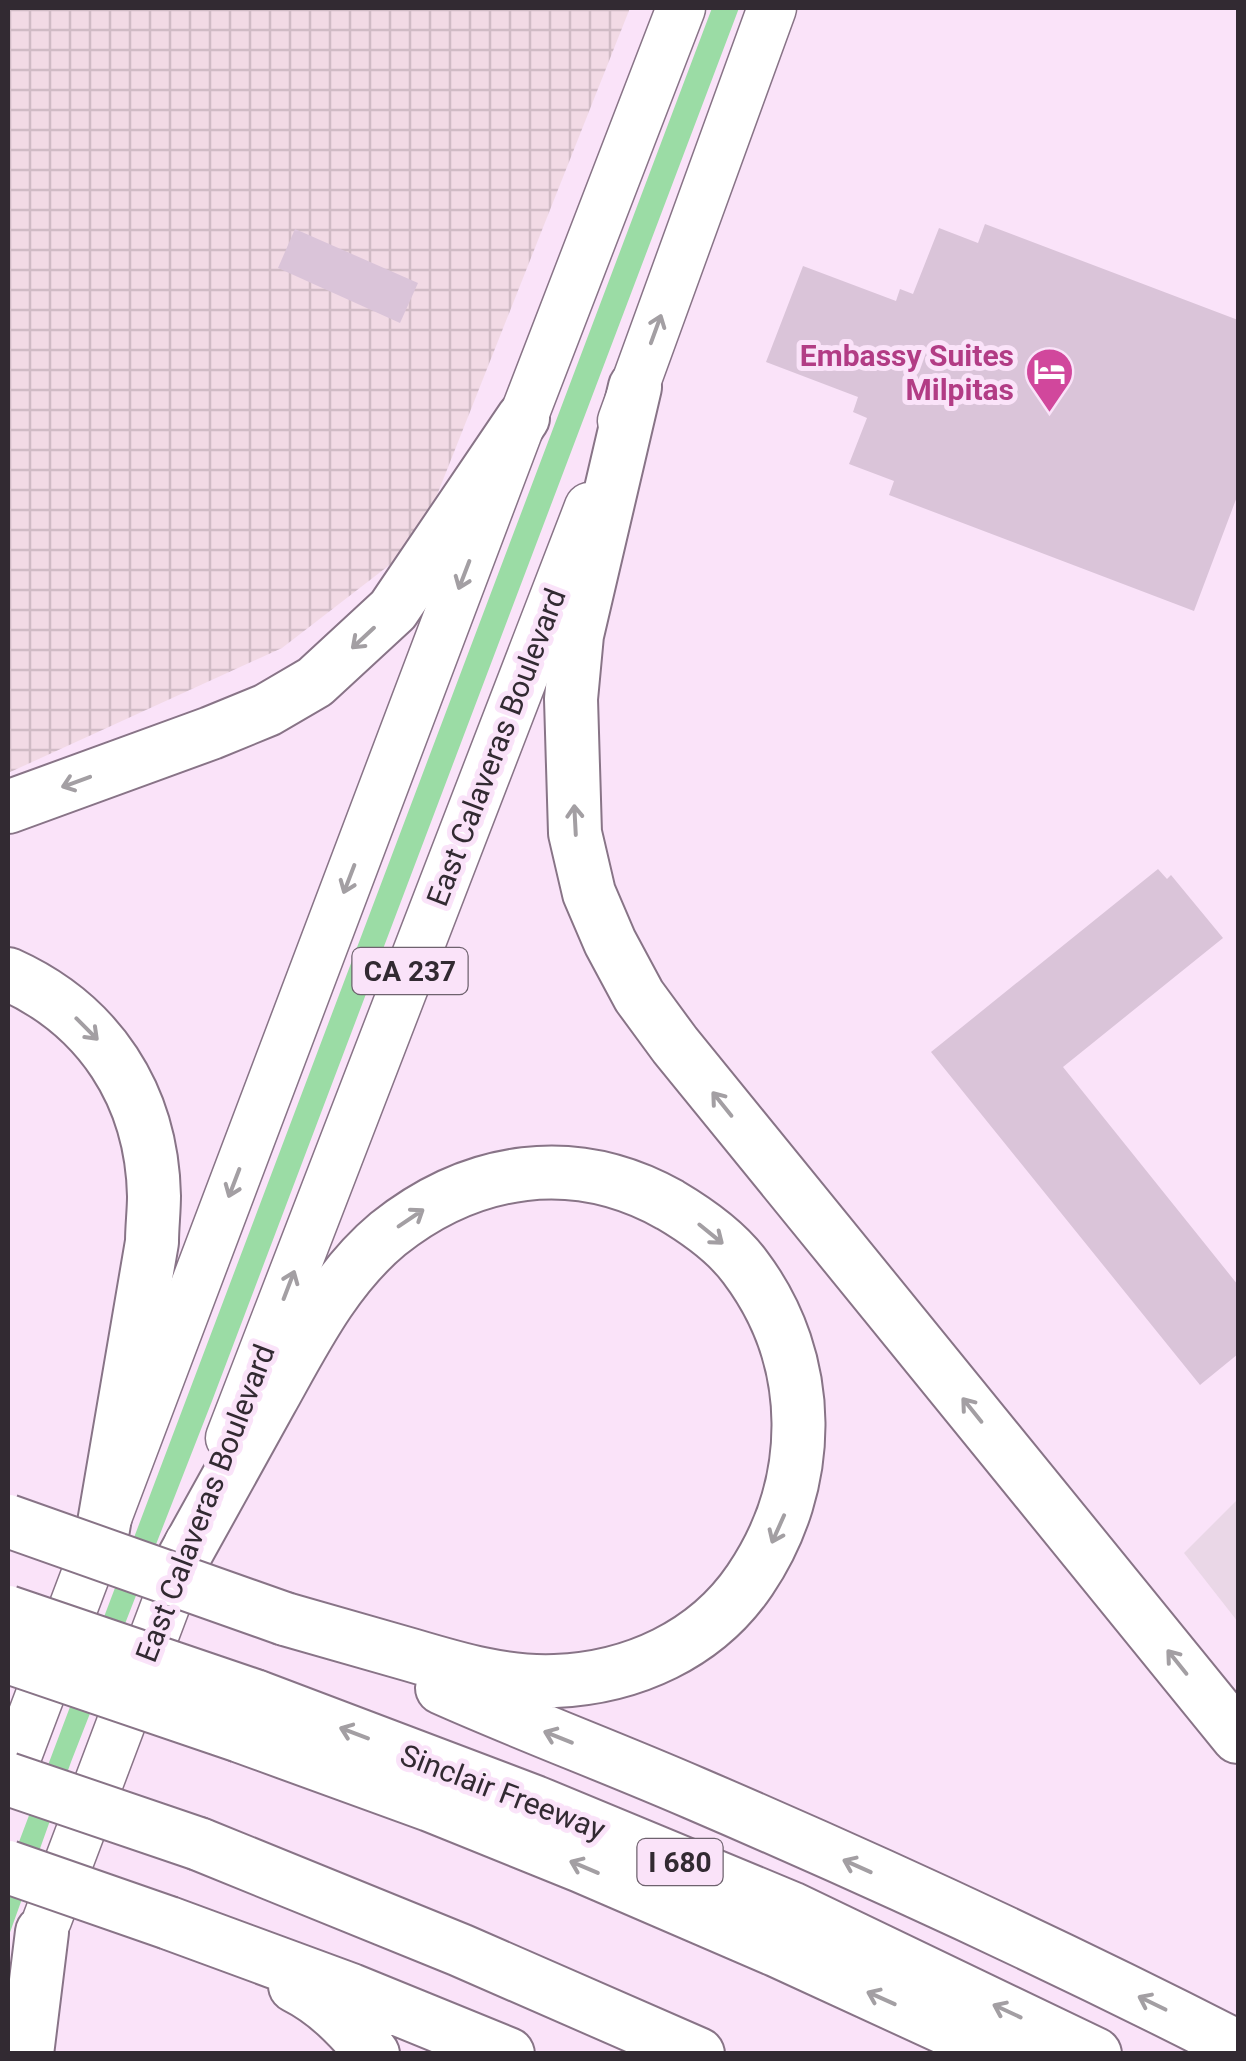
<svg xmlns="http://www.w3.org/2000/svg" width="1246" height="2061" font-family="Roboto,sans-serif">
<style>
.commercial{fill:#ead7e7}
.industrial{fill:url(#industrial-grid)}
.green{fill:#9bdca5}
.building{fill:#dac4d9}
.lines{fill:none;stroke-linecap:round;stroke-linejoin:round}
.trunk-casing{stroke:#887487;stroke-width:51}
.motorway-casing{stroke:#887487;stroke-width:56}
.trunk{stroke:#fff;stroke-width:48}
.motorway{stroke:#fff;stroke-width:52}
.motorway-bridge-casing{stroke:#887487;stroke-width:56;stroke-linecap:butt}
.motorway-bridge{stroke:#fff;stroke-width:52}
.oneway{stroke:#a39fa3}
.labels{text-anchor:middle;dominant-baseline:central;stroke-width:10;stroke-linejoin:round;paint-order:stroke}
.shield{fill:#fae3f9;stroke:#6e626e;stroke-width:2.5}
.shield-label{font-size:28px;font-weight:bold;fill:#322a32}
.hotel-label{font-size:30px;font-weight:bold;fill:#b23c85;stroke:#fae3f9;text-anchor:end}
.street-label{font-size:30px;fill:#322a32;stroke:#fae3f9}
</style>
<defs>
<pattern id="industrial-grid" width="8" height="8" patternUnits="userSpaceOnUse" patternTransform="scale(2.5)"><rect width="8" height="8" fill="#f2dae5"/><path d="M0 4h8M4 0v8" fill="none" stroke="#d0bbc5"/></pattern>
</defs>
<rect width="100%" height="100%" fill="#fae3f9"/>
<path class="commercial" d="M 1238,1499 L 1238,1622 L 1184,1553 Z"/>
<path class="industrial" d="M 8,8 L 630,8 L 418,543 L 282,648 L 8,773 Z"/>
<path class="green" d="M 712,8 L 739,8 L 212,1401 L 71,1762 L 8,1938 L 8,1871 Z"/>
<path class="building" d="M 985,224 L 1238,320 L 1238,494 L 1194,611 L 889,495 L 894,481 L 849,464 L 867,418 L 853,412 L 858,397 L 766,362 L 803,266 L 896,301 L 900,289 L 913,294 L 939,228 L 978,243 Z
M 295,229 L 418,283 L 400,323 L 278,268 Z
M 1158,869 L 1167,879 L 1171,875 L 1223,938 L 1063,1067 L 1238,1285 L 1238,1354 L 1200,1385 L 931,1052 Z"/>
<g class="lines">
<defs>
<path id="trunk" d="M 622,421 L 772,8
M 230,1438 L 589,507
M 8,1780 L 523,418 L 681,8
M 47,1920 L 189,1543"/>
<path id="motorway" d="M 635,387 L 577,635 L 571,699 L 575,833 L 589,893 L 610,942 L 639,996 L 675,1045 L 1238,1737
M 8,807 L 211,733 L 267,710 L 315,682 L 393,610 L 523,418
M 8,974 C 99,1015 152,1095 154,1196 C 154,1211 152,1227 152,1242 L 103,1529
M 184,1557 C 213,1505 242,1453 271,1400 C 304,1341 335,1278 388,1234 C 472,1167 574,1151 670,1205 C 697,1221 726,1241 745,1267 C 816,1361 815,1484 750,1580 C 706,1645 632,1678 555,1681 C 505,1683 458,1669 411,1655 C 369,1643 327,1631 285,1619
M 442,1688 C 525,1725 611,1757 694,1793 C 878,1872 1060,1956 1238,2047
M 255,1696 L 535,1802 L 791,1908 L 1095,2054
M 240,1736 L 430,1805 L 581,1866 L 778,1951 L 1002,2054
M 199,1844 L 460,1950 L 698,2054
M 169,1923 L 351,1990 L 508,2054
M 295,1986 C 327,2002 350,2027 373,2054
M 27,2054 L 42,1932"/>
</defs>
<use href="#trunk" class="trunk-casing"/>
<use href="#motorway" class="motorway-casing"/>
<use href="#trunk" class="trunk"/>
<use href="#motorway" class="motorway"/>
<defs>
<path id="motorway-bridge" d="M 8,1521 L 285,1619
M 8,1612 L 255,1696
M 8,1657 L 240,1736
M 8,1779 L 199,1844
M 8,1867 L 169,1923"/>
</defs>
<use href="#motorway-bridge" class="motorway-bridge-casing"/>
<use href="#motorway-bridge" class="motorway-bridge"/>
</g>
<defs><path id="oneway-shaft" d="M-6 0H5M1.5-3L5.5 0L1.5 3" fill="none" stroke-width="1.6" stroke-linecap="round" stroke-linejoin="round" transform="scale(2.5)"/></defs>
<g class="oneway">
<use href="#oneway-shaft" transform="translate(656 329) rotate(-70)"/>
<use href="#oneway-shaft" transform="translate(464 575) rotate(111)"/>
<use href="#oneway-shaft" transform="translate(363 638) rotate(137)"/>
<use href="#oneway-shaft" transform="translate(76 782) rotate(160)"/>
<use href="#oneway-shaft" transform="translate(575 820) rotate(-93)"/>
<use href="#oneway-shaft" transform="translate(349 879) rotate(111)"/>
<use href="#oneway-shaft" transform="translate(87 1029) rotate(45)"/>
<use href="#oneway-shaft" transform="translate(722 1104) rotate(-129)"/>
<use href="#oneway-shaft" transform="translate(234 1183) rotate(111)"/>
<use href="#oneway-shaft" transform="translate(411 1218) rotate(-34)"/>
<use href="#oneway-shaft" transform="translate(711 1234) rotate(39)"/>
<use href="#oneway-shaft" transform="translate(289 1285) rotate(-69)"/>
<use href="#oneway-shaft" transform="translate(972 1410) rotate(-129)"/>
<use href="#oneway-shaft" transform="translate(778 1529) rotate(114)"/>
<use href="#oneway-shaft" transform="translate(1177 1662) rotate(-129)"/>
<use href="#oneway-shaft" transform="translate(354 1733) rotate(-159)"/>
<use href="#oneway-shaft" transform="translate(558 1737) rotate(-158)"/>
<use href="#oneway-shaft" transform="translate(857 1866) rotate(-156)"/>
<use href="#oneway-shaft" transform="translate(584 1867) rotate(-157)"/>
<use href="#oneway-shaft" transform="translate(881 1998) rotate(-156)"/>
<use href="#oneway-shaft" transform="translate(1152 2003) rotate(-154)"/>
<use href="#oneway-shaft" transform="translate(1007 2011) rotate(-155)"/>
</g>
<defs>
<symbol id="hotel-pin" viewBox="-11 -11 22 30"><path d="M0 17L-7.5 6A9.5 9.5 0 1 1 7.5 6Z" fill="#d1479c" stroke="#fae3f9"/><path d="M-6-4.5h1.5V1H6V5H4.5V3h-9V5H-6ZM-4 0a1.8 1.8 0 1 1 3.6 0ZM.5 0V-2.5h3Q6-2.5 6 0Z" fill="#fff"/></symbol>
</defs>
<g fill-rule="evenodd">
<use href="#hotel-pin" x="1022" y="344" width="55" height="75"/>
</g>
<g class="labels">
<g class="shield">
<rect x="352.5" y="948" width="115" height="46" rx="8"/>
<rect x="637.5" y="1839" width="85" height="46" rx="8"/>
</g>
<g class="shield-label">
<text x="410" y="971">CA 237</text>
<text x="680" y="1862">I 680</text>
</g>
<g class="hotel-label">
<text x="1014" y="355">Embassy Suites<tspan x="1014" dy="34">Milpitas</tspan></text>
</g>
<g class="street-label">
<text transform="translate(496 747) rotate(-69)">East Calaveras Boulevard</text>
<text transform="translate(205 1503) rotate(-69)">East Calaveras Boulevard</text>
<text transform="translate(503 1792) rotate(21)">Sinclair Freeway</text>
</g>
</g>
<rect width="1246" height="2061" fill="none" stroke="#322a32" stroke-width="20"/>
</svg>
